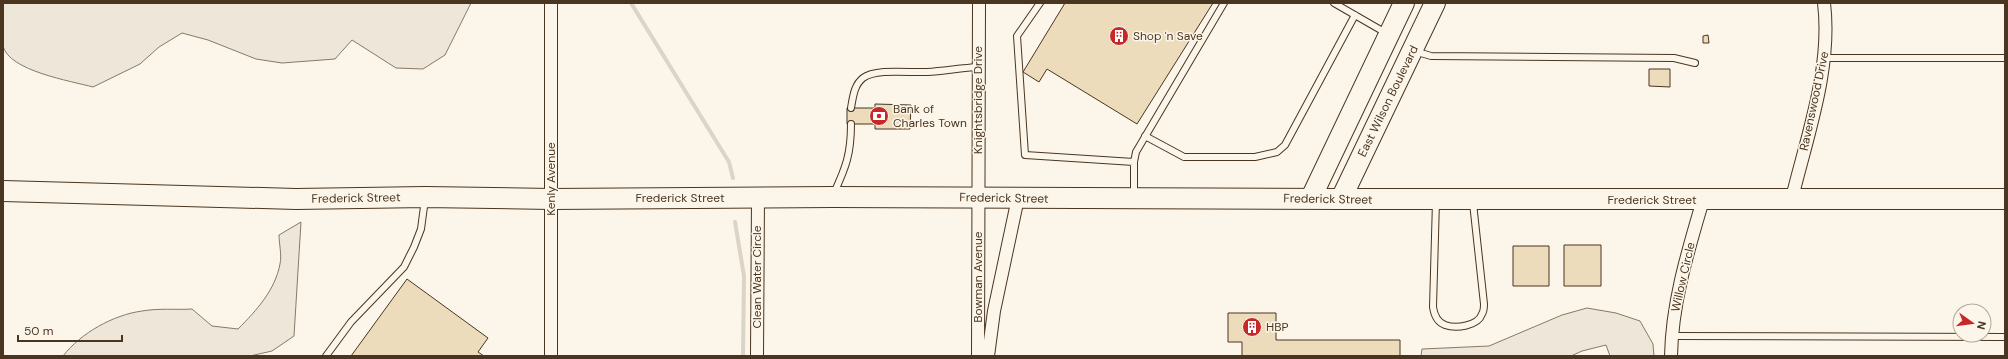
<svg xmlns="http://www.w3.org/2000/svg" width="2008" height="359" font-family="'DM Sans',sans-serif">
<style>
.green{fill:#ede6d9;stroke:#887966}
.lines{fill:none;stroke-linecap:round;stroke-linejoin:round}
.stream{stroke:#dcd4c6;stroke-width:4}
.building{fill:#ecdcbc;stroke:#4a3520}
.lane-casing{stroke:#4a3520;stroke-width:8}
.street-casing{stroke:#4a3520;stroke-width:14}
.primary-casing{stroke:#4a3520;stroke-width:22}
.lane{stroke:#fbf6e9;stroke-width:6}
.street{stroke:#fbf6e9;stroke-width:12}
.primary{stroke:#fbf6e9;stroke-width:20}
.labels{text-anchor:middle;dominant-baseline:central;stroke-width:3;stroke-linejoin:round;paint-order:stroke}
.poi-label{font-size:12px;fill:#4a3520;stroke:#fbf6e9;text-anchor:start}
.street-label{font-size:12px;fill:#4a3520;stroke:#fbf6e9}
</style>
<rect width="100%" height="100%" fill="#fbf6e9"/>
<path class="green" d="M 3,3 L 471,3 L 445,55 L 423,69 L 396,68 L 352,40 L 335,59 L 282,63 L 256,59 L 208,40 L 182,33 L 159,47 L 140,64 L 93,87 C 71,81 9,71 3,46 C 0,35 3,15 3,3 Z
M 301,222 L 294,336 L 272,351 L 250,356 L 63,356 C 81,333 113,315 142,311 C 159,308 176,310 192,309 L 212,326 L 238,329 C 257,310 275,290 280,264 C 282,255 279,244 279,235 Z
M 1587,308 L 1616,313 L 1640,321 L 1653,344 L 1654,356 L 1610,356 L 1606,345 L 1582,351 L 1571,356 L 1421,356 L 1422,349 L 1489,346 L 1562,315 Z"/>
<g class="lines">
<path class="stream" d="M 631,3 L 729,162 L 733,178
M 735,222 L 744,276 L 743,356"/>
</g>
<path class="building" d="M 1065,3 L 1213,3 L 1137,124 L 1047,69 L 1039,82 L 1023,72 Z
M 1708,35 L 1709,43 L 1703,43 L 1703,36 Z
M 1649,69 L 1670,69 L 1670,87 L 1649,86 Z
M 875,104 L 911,105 L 910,129 L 875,129 L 875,124 L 847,124 L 847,108 L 875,108 Z
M 1564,245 L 1601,245 L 1601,286 L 1564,286 Z
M 1513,246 L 1549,246 L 1549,286 L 1513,286 Z
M 407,279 L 488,338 L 478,352 L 484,356 L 351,356 Z
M 1228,313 L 1276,313 L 1276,340 L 1400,340 L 1400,356 L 1242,356 L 1242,342 L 1228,342 Z"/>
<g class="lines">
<defs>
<path id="lane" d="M 1040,3 L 1017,36 L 1025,155 L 1134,162
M 1334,3 L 1386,33
M 1414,51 L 1431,56 L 1674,58 L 1695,63
M 1825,58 L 2005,58
M 851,108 C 853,97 854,85 863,78 C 876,68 911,73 927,72 C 944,71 961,68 978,67
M 1145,136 L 1184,157 L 1255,157 L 1277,152 L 1285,145 L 1355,15
M 834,193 C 846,167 851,154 851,124
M 1134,195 L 1134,162 L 1136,152 L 1224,3
M 1436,201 L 1433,307 C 1434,314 1437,322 1445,325 C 1456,329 1478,326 1482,314 C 1484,311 1484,307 1484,304 L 1473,203
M 1672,336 L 2005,337
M 326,356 L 351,322 L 404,267 L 414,247 L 421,229 L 425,199"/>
<path id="street" d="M 551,3 L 551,356
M 1792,198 C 1807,136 1832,68 1824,3
M 757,356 L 758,198
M 978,356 L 979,3
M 988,356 L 994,311 L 1018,198
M 1671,356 C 1672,302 1688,251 1703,200"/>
<path id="primary" d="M 3,191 L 296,199 L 425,197 L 551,199 L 833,197 L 1341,199 L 2005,199
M 1311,198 L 1404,3
M 1341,199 L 1435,3"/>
</defs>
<use href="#lane" class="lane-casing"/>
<use href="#street" class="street-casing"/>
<use href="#primary" class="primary-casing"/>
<use href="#lane" class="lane"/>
<use href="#street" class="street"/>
<use href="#primary" class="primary"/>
</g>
<defs>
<symbol id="building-disc" viewBox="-11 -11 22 22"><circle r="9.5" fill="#c62828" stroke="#fbf6e9"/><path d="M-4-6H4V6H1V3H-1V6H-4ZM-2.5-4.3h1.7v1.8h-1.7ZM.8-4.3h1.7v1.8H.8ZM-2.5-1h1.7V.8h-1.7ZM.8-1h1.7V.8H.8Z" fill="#fff"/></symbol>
<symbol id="bank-disc" viewBox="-11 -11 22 22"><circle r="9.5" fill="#c62828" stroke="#fbf6e9"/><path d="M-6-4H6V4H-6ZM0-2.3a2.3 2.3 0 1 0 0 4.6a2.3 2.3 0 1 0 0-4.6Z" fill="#fff"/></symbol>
</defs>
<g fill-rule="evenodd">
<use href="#building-disc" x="1108" y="25" width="22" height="22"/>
<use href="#bank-disc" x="868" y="105" width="22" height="22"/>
<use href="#building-disc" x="1241" y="316" width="22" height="22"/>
</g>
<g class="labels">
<g class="poi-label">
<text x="1133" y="36">Shop 'n Save</text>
<text x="893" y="109">Bank of<tspan x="893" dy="14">Charles Town</tspan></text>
<text x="1266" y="327">HBP</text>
</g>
<g class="street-label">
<text transform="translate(978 100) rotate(-90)">Knightsbridge Drive</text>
<text transform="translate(1388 101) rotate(-64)">East Wilson Boulevard</text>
<text transform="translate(1814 101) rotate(-78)">Ravenswood Drive</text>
<text transform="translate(551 179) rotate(-90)">Kenly Avenue</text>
<text transform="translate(356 198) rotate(-1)">Frederick Street</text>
<text x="680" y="198">Frederick Street</text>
<text transform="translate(1004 198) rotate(1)">Frederick Street</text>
<text transform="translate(1328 199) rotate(1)">Frederick Street</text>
<text x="1652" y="200">Frederick Street</text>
<text transform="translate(757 277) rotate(-90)">Clean Water Circle</text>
<text transform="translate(978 277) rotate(-90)">Bowman Avenue</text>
<text transform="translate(1683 277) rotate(-77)">Willow Circle</text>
</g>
</g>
<rect width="2008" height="359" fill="none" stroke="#4a3520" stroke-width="8"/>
<g transform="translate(1972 323) rotate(104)"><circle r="19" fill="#fbf6e9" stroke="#b4a999"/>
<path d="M0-3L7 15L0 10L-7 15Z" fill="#c62828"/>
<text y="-6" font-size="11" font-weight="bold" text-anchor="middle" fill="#4a3520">N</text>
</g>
<path d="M18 335v6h104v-6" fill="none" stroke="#4a3520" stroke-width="2"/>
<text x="24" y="335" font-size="12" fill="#4a3520" stroke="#fbf6e9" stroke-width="3" paint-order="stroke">50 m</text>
</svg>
